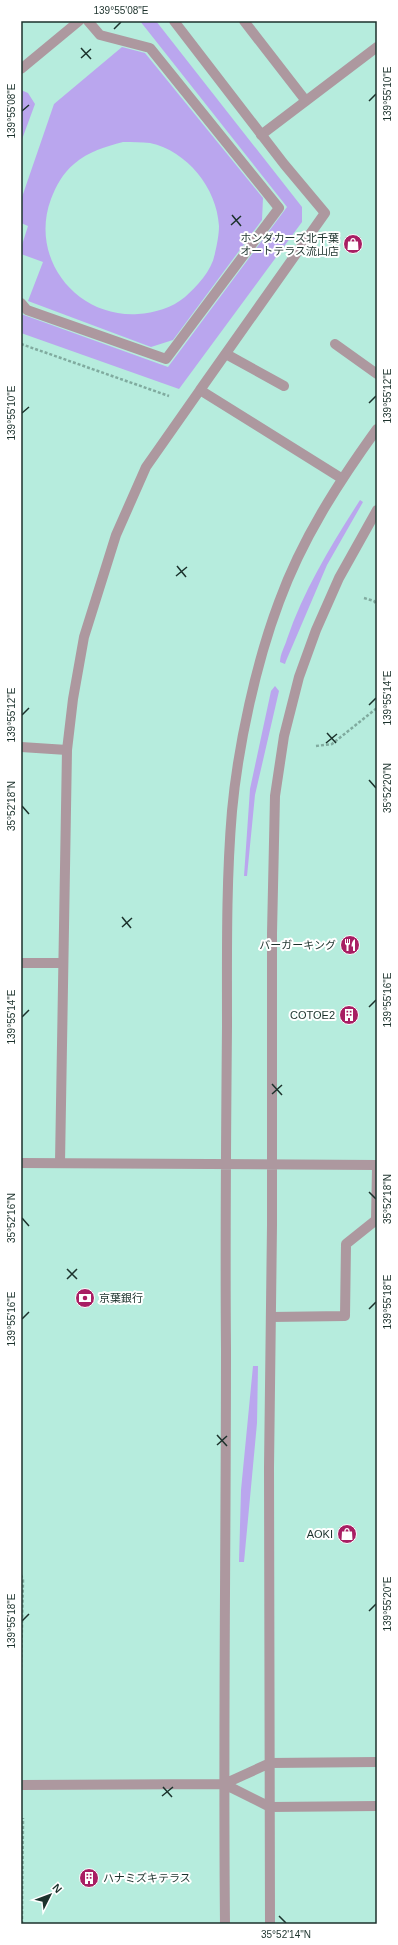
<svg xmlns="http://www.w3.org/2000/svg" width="398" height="1945" font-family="Helvetica,'Noto Sans JP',sans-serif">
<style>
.green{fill:#baa6ee;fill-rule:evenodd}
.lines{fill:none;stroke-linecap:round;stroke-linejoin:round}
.path{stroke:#80ab9f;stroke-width:2.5;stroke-dasharray:3 2;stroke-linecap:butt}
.service{stroke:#ad989f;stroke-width:10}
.minor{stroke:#ad989f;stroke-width:10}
.tertiary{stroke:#ad989f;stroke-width:10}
.ticks{fill:none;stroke:#1c322c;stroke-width:1.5}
.labels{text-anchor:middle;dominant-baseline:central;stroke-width:4;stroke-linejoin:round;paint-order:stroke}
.poi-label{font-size:11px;fill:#1c322c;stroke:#fff;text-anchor:end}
.neatline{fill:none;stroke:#1c322c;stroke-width:1.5}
.ticks-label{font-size:10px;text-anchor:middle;fill:#1c322c}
</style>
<rect width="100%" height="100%" fill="#b6ecdd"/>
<path class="green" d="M 140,21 L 156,21 L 302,207 L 302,222 L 179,389 L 21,333 L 21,314 L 168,367 L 287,207 Z
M 122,47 L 145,53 L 263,198 L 262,220 L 173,340 L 151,347 L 28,301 L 43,262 L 21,254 L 21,248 L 28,226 L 21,223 L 21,200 L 54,104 ZM 123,142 C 132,142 142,142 150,143 C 187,151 217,188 219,226 C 219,234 217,245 215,253 C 212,271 197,286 185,297 C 172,308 154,313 138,314 C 76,318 29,258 51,199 C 56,186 63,173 74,164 C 89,151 105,147 123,142 Z
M 21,90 L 28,93 L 35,104 L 21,142 Z
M 360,500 L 363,502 L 327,565 L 286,661 L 285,664 L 280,662 C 280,654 285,646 287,639 C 304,589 332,544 360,500 Z
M 275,686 L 279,691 L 255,795 L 247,876 L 244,876 L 250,789 L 271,691 Z
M 253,1366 L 258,1366 L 257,1423 L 244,1562 L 239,1562 L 241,1490 Z"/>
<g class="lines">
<path class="path" d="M 21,344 L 169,396
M 364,598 L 374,601 L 377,605
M 316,746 L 332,744 L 377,708
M 21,1575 L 23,1580 L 21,1670
M 22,1924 L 23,1818"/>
<path class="service" d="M 244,21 L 306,101
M 21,69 L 79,21
M 261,135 L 377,47
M 21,303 L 27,310 L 166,359 L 279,208 L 150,48 L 100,35 L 88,21
M 335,344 L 377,374
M 226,354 L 284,386
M 271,1317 L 345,1316 L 346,1244 L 376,1220 L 377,1168"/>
<path class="minor" d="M 174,21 L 284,164 L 325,213 L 200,390 L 341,478
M 21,747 L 67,750
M 21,963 L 63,963
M 60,1163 L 67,750 L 73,699 L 84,637 L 116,535 L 146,467 L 200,390"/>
<path class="tertiary" d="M 21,1163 L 377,1165
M 224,1784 L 270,1807 L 377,1806
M 21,1785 L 224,1784 L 270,1763 L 377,1762
M 225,1924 C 223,1732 226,1540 226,1348 C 225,1241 226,1133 227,1026 C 227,955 226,882 232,811 C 238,746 256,663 279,602 C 302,539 338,483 377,429
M 270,1924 L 269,1468 L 272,1225 L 272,933 L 275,796 L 284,736 L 299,677 L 316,630 L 339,578 L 377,510"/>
</g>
<path class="ticks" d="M 114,29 L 121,22M 81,48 L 91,59M 81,58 L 91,49M 369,101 L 376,94M 22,111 L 29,105M 232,215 L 241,226M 231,225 L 241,216M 369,403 L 376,396M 22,413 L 29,407M 177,566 L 186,577M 176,576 L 187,567M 369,705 L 376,698M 22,715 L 29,708M 327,733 L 336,743M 326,743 L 337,734M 369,780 L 376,788M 22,806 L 29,814M 122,917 L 131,928M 122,927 L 132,918M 369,1007 L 376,1000M 22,1017 L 29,1010M 272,1084 L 282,1095M 272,1094 L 282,1085M 369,1192 L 376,1199M 22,1218 L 29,1226M 67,1269 L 77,1279M 67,1279 L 77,1269M 369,1309 L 376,1302M 22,1319 L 29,1312M 217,1435 L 227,1446M 217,1445 L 227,1436M 369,1611 L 376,1604M 22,1621 L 29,1614M 163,1787 L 172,1797M 162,1796 L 173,1787M 279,1916 L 286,1923"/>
<defs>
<symbol id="shop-disc" viewBox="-11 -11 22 22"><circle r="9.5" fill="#a81e63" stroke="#fff"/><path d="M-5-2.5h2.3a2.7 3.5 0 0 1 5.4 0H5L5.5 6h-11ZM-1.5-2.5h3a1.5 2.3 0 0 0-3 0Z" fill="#fff"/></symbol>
<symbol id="restaurant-disc" viewBox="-11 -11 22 22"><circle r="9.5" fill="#a81e63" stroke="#fff"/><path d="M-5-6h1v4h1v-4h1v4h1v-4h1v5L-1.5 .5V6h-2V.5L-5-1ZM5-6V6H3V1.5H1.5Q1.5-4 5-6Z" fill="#fff"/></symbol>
<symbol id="building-disc" viewBox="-11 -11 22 22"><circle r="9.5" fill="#a81e63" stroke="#fff"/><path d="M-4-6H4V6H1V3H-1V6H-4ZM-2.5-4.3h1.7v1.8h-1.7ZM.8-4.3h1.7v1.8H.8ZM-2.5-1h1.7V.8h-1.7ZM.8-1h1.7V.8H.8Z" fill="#fff"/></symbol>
<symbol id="bank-disc" viewBox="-11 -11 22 22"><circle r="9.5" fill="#a81e63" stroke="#fff"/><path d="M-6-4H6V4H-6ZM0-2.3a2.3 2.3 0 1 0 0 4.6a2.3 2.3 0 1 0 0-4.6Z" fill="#fff"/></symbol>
</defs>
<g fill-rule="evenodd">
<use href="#shop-disc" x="342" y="233" width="22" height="22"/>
<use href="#restaurant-disc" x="339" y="934" width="22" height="22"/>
<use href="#building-disc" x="338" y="1004" width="22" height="22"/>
<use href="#bank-disc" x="74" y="1287" width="22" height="22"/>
<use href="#shop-disc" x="336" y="1523" width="22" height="22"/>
<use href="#building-disc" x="78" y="1867" width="22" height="22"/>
</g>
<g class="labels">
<g class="poi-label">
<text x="339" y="238">ホンダカーズ北千葉<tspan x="339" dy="13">オートテラス流山店</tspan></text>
<text x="336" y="945">バーガーキング</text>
<text x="335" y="1015">COTOE2</text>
<text x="99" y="1298" text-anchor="start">京葉銀行</text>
<text x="333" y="1534">AOKI</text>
<text x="103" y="1878" text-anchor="start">ハナミズキテラス</text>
</g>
</g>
<rect width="398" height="1945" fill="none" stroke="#ffffff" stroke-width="44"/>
<g transform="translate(50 1895) rotate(48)" stroke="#ffffff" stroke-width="3" paint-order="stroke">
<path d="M0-3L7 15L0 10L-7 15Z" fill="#1c322c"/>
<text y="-6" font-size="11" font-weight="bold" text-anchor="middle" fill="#1c322c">N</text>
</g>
<rect x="22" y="22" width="354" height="1901" class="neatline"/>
<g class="ticks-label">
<text x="121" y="14">139°55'08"E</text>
<text transform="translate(387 94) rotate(-90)" y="4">139°55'10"E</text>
<text transform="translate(11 111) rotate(-90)" y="4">139°55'08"E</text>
<text transform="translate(387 396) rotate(-90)" y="4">139°55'12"E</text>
<text transform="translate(11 413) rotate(-90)" y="4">139°55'10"E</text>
<text transform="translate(387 698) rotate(-90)" y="4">139°55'14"E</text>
<text transform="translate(11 715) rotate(-90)" y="4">139°55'12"E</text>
<text transform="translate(387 788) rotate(-90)" y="4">35°52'20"N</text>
<text transform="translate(11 806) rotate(-90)" y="4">35°52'18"N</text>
<text transform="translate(387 1000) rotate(-90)" y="4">139°55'16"E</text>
<text transform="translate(11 1017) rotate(-90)" y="4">139°55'14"E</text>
<text transform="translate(387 1199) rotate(-90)" y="4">35°52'18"N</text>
<text transform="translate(11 1218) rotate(-90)" y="4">35°52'16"N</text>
<text transform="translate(387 1302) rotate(-90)" y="4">139°55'18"E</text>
<text transform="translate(11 1319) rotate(-90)" y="4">139°55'16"E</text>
<text transform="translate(387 1604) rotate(-90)" y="4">139°55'20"E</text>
<text transform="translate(11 1621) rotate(-90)" y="4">139°55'18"E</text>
<text x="286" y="1938">35°52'14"N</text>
</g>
</svg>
